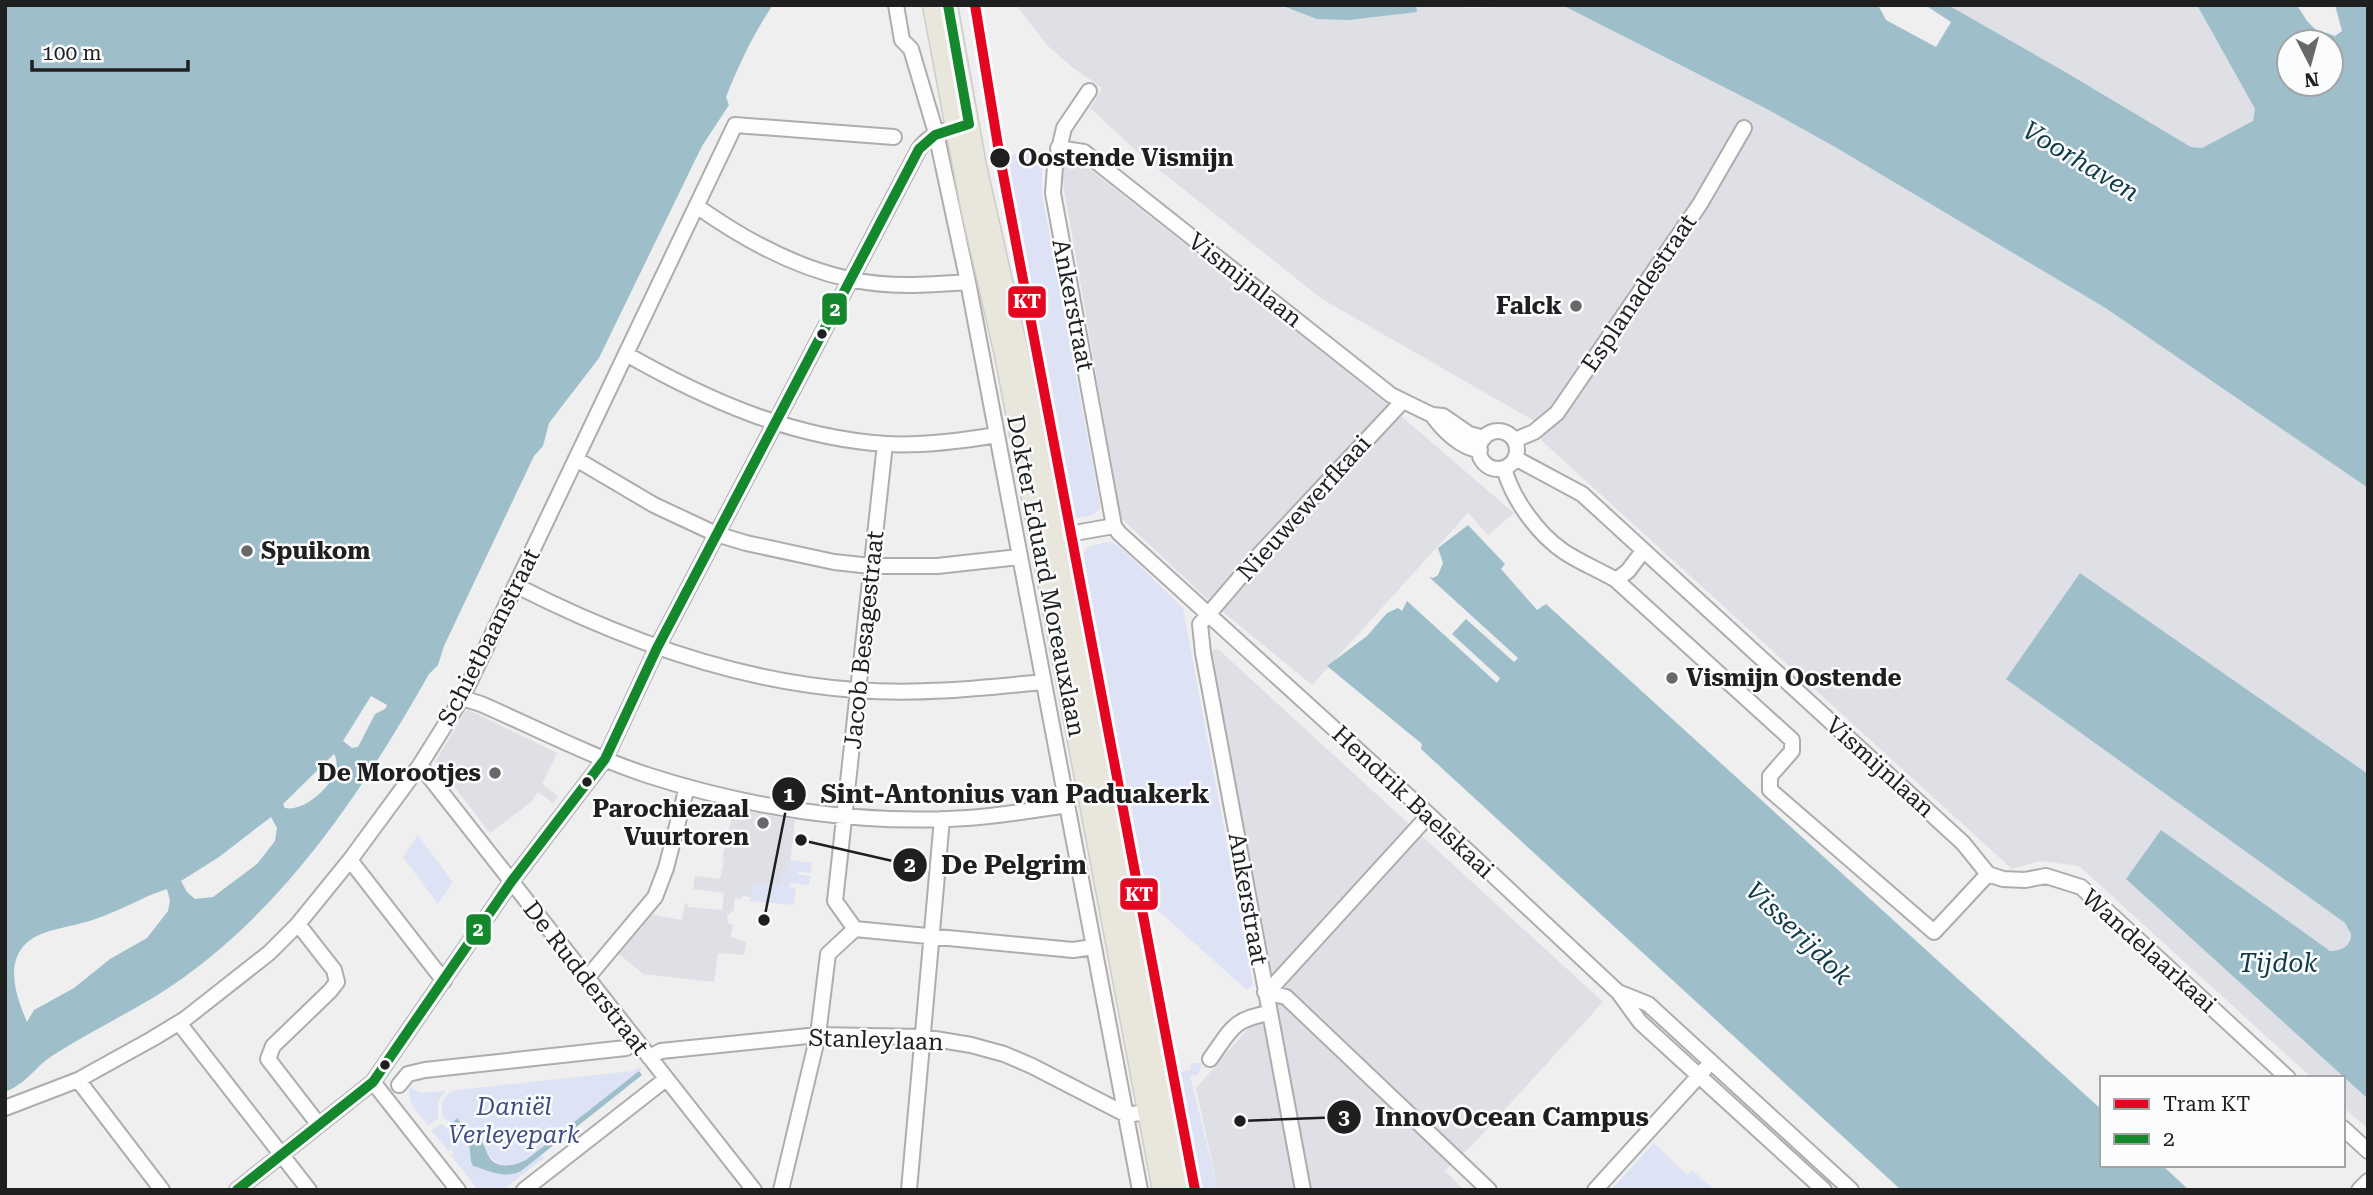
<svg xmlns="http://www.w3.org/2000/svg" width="2373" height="1195" font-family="'Roboto Serif',serif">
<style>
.built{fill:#dee0e5}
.green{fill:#dde2f4}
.water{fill:#9ebfca;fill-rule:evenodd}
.pier{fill:#efeff0}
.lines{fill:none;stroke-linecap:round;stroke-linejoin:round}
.minor-casing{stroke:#adadae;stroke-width:18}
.major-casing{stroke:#cdcdcd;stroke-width:21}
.minor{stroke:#fdfdfd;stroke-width:14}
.major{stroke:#e9e6dc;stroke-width:18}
.bus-1-casing{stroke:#fbfcfe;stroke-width:16}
.bus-1{stroke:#15882e;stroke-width:10}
.tram-1-casing{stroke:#fbfcfe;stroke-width:16}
.tram-1{stroke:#e40521;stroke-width:10}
.stop-dot{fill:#1f1f20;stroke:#fbfcfe;stroke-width:2.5}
.poi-dot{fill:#686869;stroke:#fbfcfe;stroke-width:2.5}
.labels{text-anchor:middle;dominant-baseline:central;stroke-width:5;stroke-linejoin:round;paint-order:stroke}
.stop-label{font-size:24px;font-weight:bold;fill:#1f1f20;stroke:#fbfcfe;text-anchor:start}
.street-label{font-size:24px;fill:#1f1f20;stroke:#fbfcfe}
.poi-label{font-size:24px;font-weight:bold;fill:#1f1f20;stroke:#fbfcfe;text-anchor:end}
.park-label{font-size:24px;font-style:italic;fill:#424c7e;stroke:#fbfcfe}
.water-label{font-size:26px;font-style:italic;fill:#103c47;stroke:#fbfcfe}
.leader{fill:none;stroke:#1f1f20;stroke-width:2.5}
.callout-dot{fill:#1f1f20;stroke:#fbfcfe;stroke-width:2.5}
.mark-label{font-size:21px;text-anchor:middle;font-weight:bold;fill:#fff}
.callout-label{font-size:26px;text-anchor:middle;font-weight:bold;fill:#1f1f20;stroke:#fbfcfe;stroke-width:5;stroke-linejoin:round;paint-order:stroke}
.line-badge{stroke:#fbfcfe;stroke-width:2.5}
.badge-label{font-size:19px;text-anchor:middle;font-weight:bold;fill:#fff}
</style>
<rect width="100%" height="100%" fill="#efeff0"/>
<path class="built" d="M 1016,5 L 1280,5 L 1288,9 L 1417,12 L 1416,5 L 1465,5 L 1466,8 L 1562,5 L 1765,108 L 1835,147 L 2107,309 L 2368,488 L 2368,774 L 2080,573 L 2007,679 L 2345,923 L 2351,934 L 2349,944 L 2342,950 L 2331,951 L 2126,879 L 2368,1099 L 2368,1129 L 2343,1107 L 2343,1078 L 2312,1078 L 2079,866 L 2041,861 L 2012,869 L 1542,441 L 1536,422 L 1322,299 L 1143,157 L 1090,108 L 1102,88 L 1072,67 L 1048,46 Z
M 1948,5 L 2197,5 L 2255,109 L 2254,121 L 2202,148 L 2191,147 L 2062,70 Z
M 1073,156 L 1386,403 L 1514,513 L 1488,535 L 1468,513 L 1312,685 L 1206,598 L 1121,518 L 1061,171 Z
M 1218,649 L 1603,1002 L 1477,1140 L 1445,1171 L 1464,1190 L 1218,1190 L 1196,1088 L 1254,1022 L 1270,961 L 1216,682 L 1212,655 L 1213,650 Z
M 467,709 L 557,753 L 542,784 L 558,796 L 553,803 L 538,792 L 531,802 L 490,833 L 435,762 Z
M 734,809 L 795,820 L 789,874 L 780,886 L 752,883 L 751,897 L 742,896 L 741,899 L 734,899 L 734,910 L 727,915 L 728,923 L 733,925 L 730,937 L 746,942 L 744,955 L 718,953 L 714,982 L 643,974 L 619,954 L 652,915 L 682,920 L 685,902 L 689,907 L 722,910 L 724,893 L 693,889 L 695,876 L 720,879 L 724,859 L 722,858 Z"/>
<path class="green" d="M 1042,151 L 1042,194 L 1046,216 L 1100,504 L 1100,509 L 1093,515 L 1072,519 L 1006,156 Z
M 1106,542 L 1111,542 L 1121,548 L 1183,608 L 1253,985 L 1247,990 L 1145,899 L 1081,564 L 1085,563 L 1083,554 L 1088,547 Z
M 418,835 L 453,882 L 438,904 L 403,857 Z
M 790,860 L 812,863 L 810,873 L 798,871 L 797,874 L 810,876 L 809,885 L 790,883 L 789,887 L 796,888 L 794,905 L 750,901 L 752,883 L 780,886 L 782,873 L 789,873 Z
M 1191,1063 L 1202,1063 L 1198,1075 L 1190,1076 L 1218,1190 L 1199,1190 L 1177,1073 L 1190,1070 Z
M 640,1066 L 642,1069 L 526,1160 L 507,1166 L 496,1162 L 488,1155 L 483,1141 L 472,1135 L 458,1119 L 452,1123 L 444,1119 C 439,1106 442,1095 456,1090 L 633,1071 Z
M 410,1087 L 420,1093 L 446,1091 L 438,1101 L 438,1119 L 428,1125 C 418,1113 407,1104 410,1087 Z
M 441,1124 L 446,1127 L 454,1126 L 469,1143 L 471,1161 L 475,1167 L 489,1170 L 521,1171 L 541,1155 L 544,1158 L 502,1190 L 478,1190 L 451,1155 L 454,1152 L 451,1149 L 448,1151 L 431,1130 Z
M 1654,1143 L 1687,1175 L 1693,1171 L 1714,1190 L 1611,1190 Z"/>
<path class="water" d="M 5,5 L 773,5 C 753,34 739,65 726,97 L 729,105 L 702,146 L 599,358 L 549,423 L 543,446 L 534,456 L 444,646 L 438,665 L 429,674 C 365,787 290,901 183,978 C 143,1007 97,1027 55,1054 C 35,1066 29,1082 5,1092 ZM 371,696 L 387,705 L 385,709 L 375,714 L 358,747 L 352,748 L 343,741 ZM 334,754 C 347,775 307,813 285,808 L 283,804 ZM 271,817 L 277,828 L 275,841 L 257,864 L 213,897 L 195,899 L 187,892 L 181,881 L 219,857 ZM 167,889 L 170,901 L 168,911 L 147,938 L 110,959 L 74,988 L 34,1010 L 27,1022 C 14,992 1,951 41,934 C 60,927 80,925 98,918 C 122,910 144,896 167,889 Z
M 1280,5 L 1416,5 L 1417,12 L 1349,20 L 1317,19 Z
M 1562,5 L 1948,5 L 2062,70 L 2191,147 L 2202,148 L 2253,121 L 2255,109 L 2197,5 L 2368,5 L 2368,488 L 2107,309 L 1835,147 L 1765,108 ZM 2289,42 L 2331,42 L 2331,84 L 2289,84 Z
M 1468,525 L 1505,564 L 1501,569 L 1537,610 L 1546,604 L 2102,1110 L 2102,1165 L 2162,1165 L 2189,1190 L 1901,1190 L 1421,749 L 1422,744 L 1327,666 L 1367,636 L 1387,613 L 1398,608 L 1402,611 L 1407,601 L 1497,683 L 1500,678 L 1452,634 L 1466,619 L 1514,662 L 1518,658 L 1429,577 L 1433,578 L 1438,575 L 1443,563 L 1438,548 Z
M 2080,573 L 2368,774 L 2368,1099 L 2126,879 L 2161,830 L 2330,951 C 2342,951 2351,946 2351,934 L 2345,923 L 2006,679 Z
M 639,1071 L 642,1075 L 521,1171 C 504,1179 490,1171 473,1166 L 471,1161 L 469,1143 L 452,1123 L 457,1118 L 472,1135 L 480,1138 C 484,1144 485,1148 488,1155 C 495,1170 514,1166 526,1160 Z"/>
<path class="pier" d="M 1878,5 L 1925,5 L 1951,22 L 1936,47 L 1886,20 Z
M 2297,5 L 2335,5 L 2342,31 L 2335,36 L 2327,33 L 2321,35 L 2307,21 Z"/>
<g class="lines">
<defs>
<path id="minor" d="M 896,5 L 902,40 L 911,49 L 936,133 L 968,282 L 1140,1190
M 1089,91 L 1064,128 L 1055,166 L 1053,193 L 1114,526 L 1119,533 L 1429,815 L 1618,992 L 1648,1004 L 1851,1190
M 1058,148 L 1084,152 L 1391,395 L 1432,415 L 1443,416 L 1469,434 L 1484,438
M 698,207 C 743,239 794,267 849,279 C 888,288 929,285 968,282
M 626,354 C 707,400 792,438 886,444 C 923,446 961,441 997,435
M 1432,415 C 1442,429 1461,449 1480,450
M1479 450a19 19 0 1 1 38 0a19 19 0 1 1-38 0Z
M 1515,440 L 1534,432 L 1557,413 L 1700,204 L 1744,128
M 1515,458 L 1582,494 L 1963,843 L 1988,874
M 576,459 L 654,505 L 716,534 L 746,543 L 834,562 L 871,566 L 937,566 L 1019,557
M 1504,468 C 1512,498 1537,533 1563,551 C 1579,562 1599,570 1616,580 L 1628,571 L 1643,551
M 1046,538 L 1114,526
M 1616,580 L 1792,740 L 1792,751 L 1770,776 L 1770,790 L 1934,932 L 1988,874
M 517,586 C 623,640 737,682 856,690 C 919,695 981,688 1043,682
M 462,698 L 481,704 C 536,728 590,756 647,775 C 749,808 860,825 967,818 C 1000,816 1034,810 1067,805
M 420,765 L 754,1190
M 350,860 L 444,981
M 1988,874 L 2003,879 L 2025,880 L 2046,876 L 2081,887 L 2288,1078
M 298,924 L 334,970 L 337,982 L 330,991 L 273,1046 L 268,1059 L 319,1125
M 855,929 L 1073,950 L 1093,947
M 587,978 L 655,897 L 666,868 L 687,787
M 1265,992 L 1286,997 L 1489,1190
M 1265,992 L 1275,984 L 1429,815
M 1619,993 L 1640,1022 L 1824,1190
M 179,1023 L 309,1190
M 649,1057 L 661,1051 L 818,1035 L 923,1037 L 971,1045 L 1004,1054 L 1032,1066 L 1127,1115 L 1157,1110
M 1210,1059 C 1231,1030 1232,1019 1270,1013
M 78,1080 L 162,1190
M 373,1082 L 458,1190
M 399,1085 L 408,1074 L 425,1070 L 626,1048 L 636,1042
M 5,1108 L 78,1080 L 152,1039 L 185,1019 L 269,953 L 298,924 L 350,860 L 420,765 L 462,698 L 735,125 L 894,137
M 2343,1128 L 2368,1151
M 237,1190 L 373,1082 L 511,882 L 605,759 L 657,648 L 919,149 C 931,133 945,130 964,125
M 524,1190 L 666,1079
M 781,1190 L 818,1035 L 828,954 L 855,929 L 835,901 L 885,444
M 909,1190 L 942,819
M 1303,1190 L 1203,653 L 1200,624 L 1259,555 L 1402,402
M 1595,1190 L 1705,1069
M 2359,1190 L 2368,1181"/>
<path id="major" d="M 932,5 L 970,207 L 1005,359 L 1162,1190
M 948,5 L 977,166 L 1020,357 L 1178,1190"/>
</defs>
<use href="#minor" class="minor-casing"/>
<use href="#major" class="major-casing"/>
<use href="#minor" class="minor"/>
<use href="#major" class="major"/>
<defs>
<path id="bus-1" d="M 237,1190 L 373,1082 L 511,882 L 605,759 L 657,648 L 919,149 L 935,135 L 969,124 L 948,5"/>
</defs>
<use href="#bus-1" class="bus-1-casing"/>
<use href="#bus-1" class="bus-1"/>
<defs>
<path id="tram-1" d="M 975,5 L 1000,158 L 1195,1190"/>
</defs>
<use href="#tram-1" class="tram-1-casing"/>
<use href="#tram-1" class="tram-1"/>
</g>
<g class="stop-dot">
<circle cx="1000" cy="158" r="11"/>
<circle cx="822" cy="334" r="6"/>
<circle cx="587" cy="782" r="6"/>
<circle cx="385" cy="1065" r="6"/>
</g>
<g class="poi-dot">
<circle cx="1576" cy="306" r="7"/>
<circle cx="247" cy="551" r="7"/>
<circle cx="1672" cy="678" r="7"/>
<circle cx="495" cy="773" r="7"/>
<circle cx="763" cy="823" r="7"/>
</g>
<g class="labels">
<g class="stop-label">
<text x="1018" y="158">Oostende Vismijn</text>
</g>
<g class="street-label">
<text transform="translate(1245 280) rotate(38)">Vismijnlaan</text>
<text transform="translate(1639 293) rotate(-56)">Esplanadestraat</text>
<text transform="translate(1073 305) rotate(79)">Ankerstraat</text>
<text transform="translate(1304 508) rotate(-48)">Nieuwewerfkaai</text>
<text transform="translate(1046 576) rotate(79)">Dokter Eduard Moreauxlaan</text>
<text transform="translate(489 637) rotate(-63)">Schietbaanstraat</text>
<text transform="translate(864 640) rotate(-84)">Jacob Besagestraat</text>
<text transform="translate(1880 767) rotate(42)">Vismijnlaan</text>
<text transform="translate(1413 802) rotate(43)">Hendrik Baelskaai</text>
<text transform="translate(1248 899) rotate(80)">Ankerstraat</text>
<text transform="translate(2149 951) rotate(42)">Wandelaarkaai</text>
<text transform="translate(586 978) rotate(52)">De Rudderstraat</text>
<text transform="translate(876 1040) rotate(2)">Stanleylaan</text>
</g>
<g class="poi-label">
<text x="1562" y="306">Falck</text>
<text x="261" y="551" text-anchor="start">Spuikom</text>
<text x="1686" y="678" text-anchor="start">Vismijn Oostende</text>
<text x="481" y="773">De Morootjes</text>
<text x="749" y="809">Parochiezaal<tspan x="749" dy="28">Vuurtoren</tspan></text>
</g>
<g class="park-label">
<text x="514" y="1107">Daniël<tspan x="514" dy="28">Verleyepark</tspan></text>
</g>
<g class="water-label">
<text transform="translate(2081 161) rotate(31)">Voorhaven</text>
<text transform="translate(1799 933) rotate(44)">Visserijdok</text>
<text x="2278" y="963">Tijdok</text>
</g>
</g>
<path class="leader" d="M764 920L789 794M801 840L910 865M1240 1121L1344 1117"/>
<g class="callout-dot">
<circle cx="764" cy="920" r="7"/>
<circle cx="801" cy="840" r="7"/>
<circle cx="1240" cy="1121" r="7"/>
<circle cx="789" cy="794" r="18"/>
<circle cx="910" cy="865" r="18"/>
<circle cx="1344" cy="1117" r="18"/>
</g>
<g class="mark-label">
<text x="789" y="802">1</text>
<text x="910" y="872">2</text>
<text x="1344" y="1124">3</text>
</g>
<g class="callout-label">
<text x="1015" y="803">Sint-Antonius van Paduakerk</text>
<text x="1014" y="874">De Pelgrim</text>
<text x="1512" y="1126">InnovOcean Campus</text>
</g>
<g class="line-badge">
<rect x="1007" y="285" width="40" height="34" rx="7" fill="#e40521"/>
<rect x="821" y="292" width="27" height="34" rx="7" fill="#15882e"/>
<rect x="1119" y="877" width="40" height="34" rx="7" fill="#e40521"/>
<rect x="465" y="913" width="27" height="33" rx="7" fill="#15882e"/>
</g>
<g class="badge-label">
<text x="1027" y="308">KT</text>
<text x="835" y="316">2</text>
<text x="1139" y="901">KT</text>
<text x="478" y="936">2</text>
</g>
<rect width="2373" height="1195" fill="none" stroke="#1f1f20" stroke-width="14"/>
<rect x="2100" y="1076" width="245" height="91" fill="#fbfcfe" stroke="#a3a4a5" stroke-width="2"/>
<rect x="2114" y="1099" width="35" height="10" fill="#e40521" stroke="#a3a4a5" stroke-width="2"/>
<text x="2163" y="1111" font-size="21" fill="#1f1f20">Tram KT</text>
<rect x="2114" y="1134" width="35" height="10" fill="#15882e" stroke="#a3a4a5" stroke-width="2"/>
<text x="2163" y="1146" font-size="21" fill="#1f1f20">2</text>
<g transform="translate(2310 63) rotate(174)"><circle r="33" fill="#fbfcfe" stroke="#a3a4a5" stroke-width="2"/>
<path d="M0-5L12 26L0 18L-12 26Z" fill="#686869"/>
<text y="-10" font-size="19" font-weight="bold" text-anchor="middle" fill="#1f1f20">N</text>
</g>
<path d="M32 60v10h156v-10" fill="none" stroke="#1f1f20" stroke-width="3.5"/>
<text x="42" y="60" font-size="21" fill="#1f1f20" stroke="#fbfcfe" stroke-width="5" paint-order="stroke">100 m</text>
</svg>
